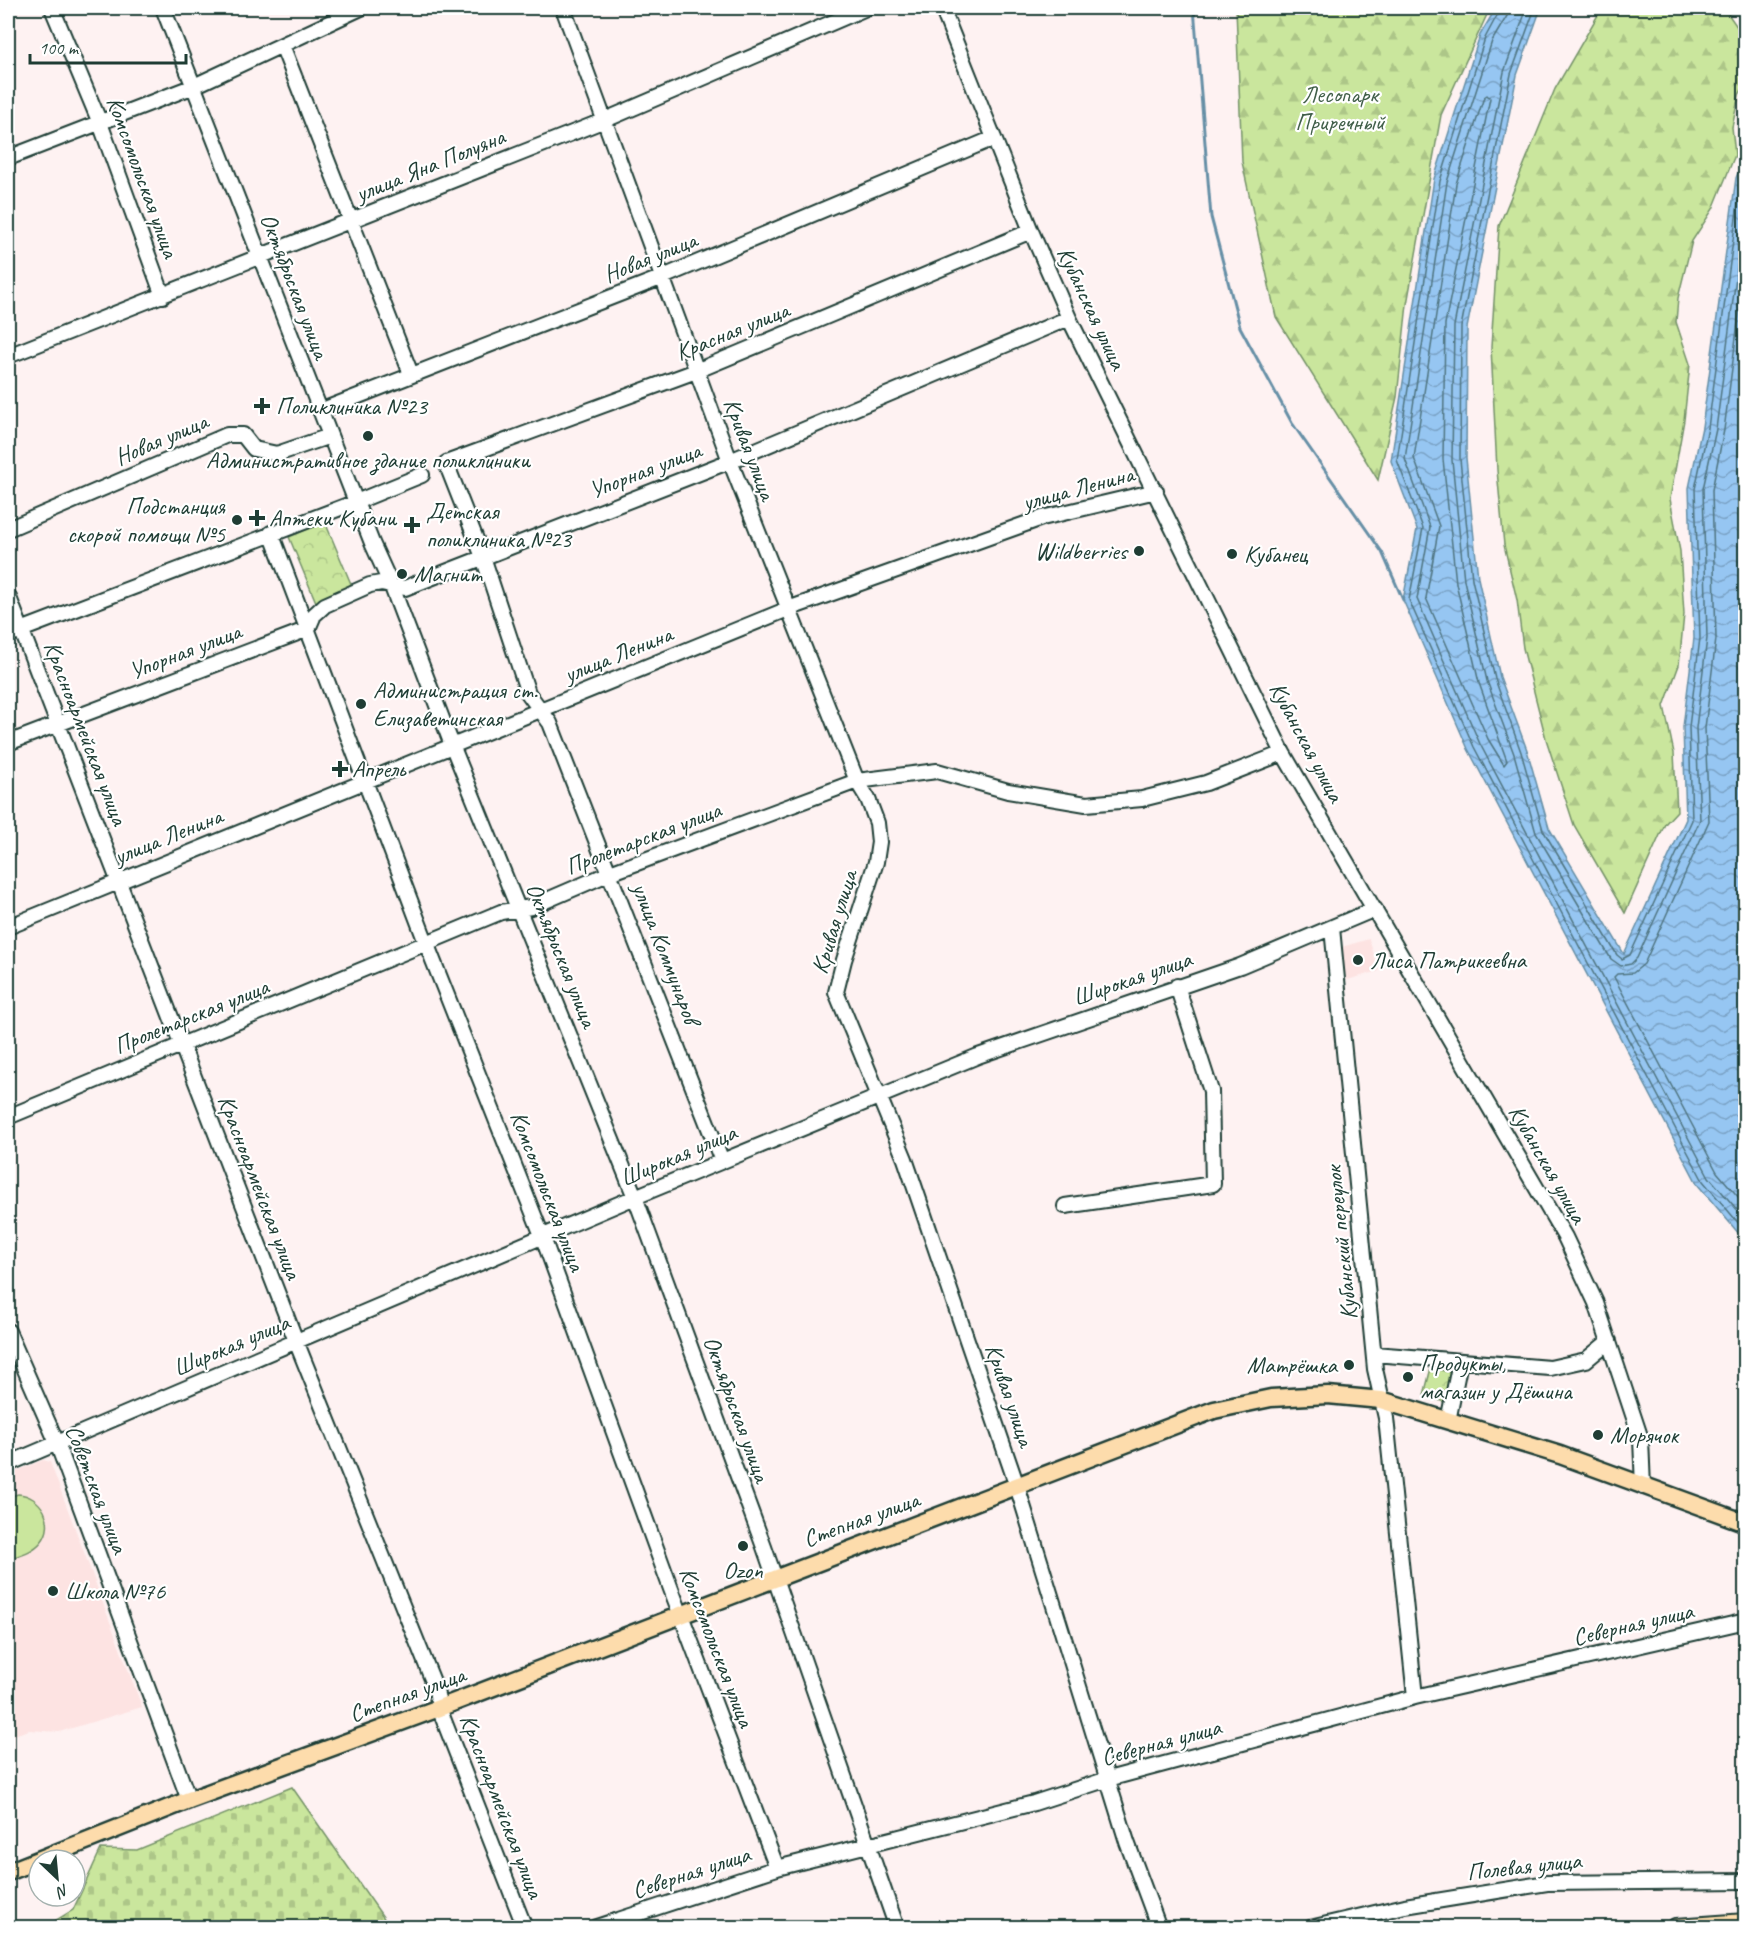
<svg xmlns="http://www.w3.org/2000/svg" width="1753" height="1935" font-family="Caveat,sans-serif">
<style>
.built{fill:#fde3e2}
.forest{fill:url(#forest-firs);stroke:#749268;stroke-width:1.5}
.cemetery{fill:url(#cemetery-stones);stroke:#749268;stroke-width:1.5}
.park{fill:url(#park-crowns);stroke:#749268;stroke-width:1.5}
.pitch{fill:#cae69d;stroke:#749268;stroke-width:1.5}
.water{fill:url(#water-waves);stroke:#668fa6;stroke-width:1.5}
.lines{fill:none;stroke-linecap:round;stroke-linejoin:round}
.shore{stroke:#4f7480;stroke-width:1.5}
.stream{stroke:#668fa6;stroke-width:3}
.minor-casing{stroke:#1f3d34;stroke-width:18}
.major-casing{stroke:#1f3d34;stroke-width:21}
.highway-casing{stroke:#1f3d34;stroke-width:22}
.minor{stroke:#fff;stroke-width:14}
.major{stroke:#fddcac;stroke-width:16}
.highway{stroke:#fddcac;stroke-width:18}
.poi-dot{fill:#1f3d34;stroke:#fff;stroke-width:2}
.labels{text-anchor:middle;dominant-baseline:central;stroke-width:4.5;stroke-linejoin:round;paint-order:stroke}
.park-label{font-size:24px;fill:#415f49;stroke:#fff}
.street-label{font-size:24px;fill:#1f3d34;stroke:#fff}
.poi-label{font-size:24px;fill:#1f3d34;stroke:#fff;text-anchor:start}
</style>
<defs>
<pattern id="forest-firs" width="22" height="20" patternUnits="userSpaceOnUse" patternTransform="scale(1.5)"><rect width="22" height="20" fill="#cae69d"/><path d="M5 1l3.5 6h-7zM16 11l3.5 6h-7z" fill="#adc688"/></pattern>
<pattern id="cemetery-stones" width="16" height="16" patternUnits="userSpaceOnUse" patternTransform="scale(1.5)"><rect width="16" height="16" fill="#cae69d"/><path d="M2 7V4a2 2 0 0 1 4 0v3zM10 15v-3a2 2 0 0 1 4 0v3z" fill="#adc688"/></pattern>
<pattern id="park-crowns" width="20" height="18" patternUnits="userSpaceOnUse" patternTransform="scale(1.5)"><rect width="20" height="18" fill="#cae69d"/><path d="M2 6a3 3 0 1 1 6 0M12 15a3 3 0 1 1 6 0" fill="none" stroke="#adc688"/></pattern>
<pattern id="water-waves" width="16" height="10" patternUnits="userSpaceOnUse" patternTransform="scale(1.5)"><rect width="16" height="10" fill="#96c6f2"/><path d="M0 5q4-4 8 0t8 0" fill="none" stroke="#7aa2c5"/></pattern>
</defs>
<rect width="100%" height="100%" fill="#fef2f2"/>
<filter id="ink" filterUnits="userSpaceOnUse"><feTurbulence type="fractalNoise" baseFrequency=".0167" numOctaves="2"/><feDisplacementMap in="SourceGraphic" scale="12" xChannelSelector="R" yChannelSelector="G"/><feConvolveMatrix kernelMatrix="1 2 1 2 8 2 1 2 1" color-interpolation-filters="sRGB"/></filter>
<g filter="url(#ink)">
<path class="built" d="M 1369,939 L 1379,971 L 1347,980 L 1338,948 Z
M 43,1460 L 50,1462 L 142,1707 L 59,1732 L 29,1730 L 8,1737 L 8,1475 Z"/>
<path class="forest" d="M 1236,8 L 1490,8 L 1441,115 L 1407,304 L 1397,397 L 1378,480 L 1276,317 L 1242,162 Z
M 1602,8 L 1724,8 L 1740,31 L 1745,50 L 1745,84 L 1739,95 L 1732,127 L 1735,155 L 1713,209 L 1692,241 L 1678,298 L 1676,322 L 1690,364 L 1684,420 L 1670,499 L 1680,551 L 1684,614 L 1679,665 L 1664,706 L 1674,753 L 1677,811 L 1665,824 L 1625,913 L 1574,825 L 1546,739 L 1523,648 L 1517,600 L 1504,545 L 1497,470 L 1491,347 L 1499,226 L 1555,89 Z"/>
<path class="cemetery" d="M 292,1787 L 390,1927 L 45,1927 L 73,1910 L 101,1849 L 137,1850 Z"/>
<path class="park" d="M 325,522 L 354,591 L 318,607 L 289,537 Z
M 1431,1368 L 1454,1373 L 1447,1403 L 1424,1395 Z"/>
<path class="pitch" d="M 18,1494 C 41,1495 57,1523 41,1542 C 33,1552 19,1555 8,1559 L 8,1497 Z"/>
<path class="water" d="M 1496,8 L 1541,8 L 1517,75 L 1467,328 L 1466,458 L 1478,578 L 1500,677 L 1527,750 L 1549,828 L 1624,954 L 1686,819 L 1683,727 L 1694,638 L 1689,488 L 1702,427 L 1736,178 L 1745,156 L 1745,1241 L 1698,1185 L 1468,749 L 1403,600 L 1417,529 L 1391,461 L 1434,179 L 1480,35 Z"/>
<g class="lines">
<path class="shore" d="M 1501,8 L 1485,38 L 1440,181 L 1397,460 L 1423,528 L 1409,600 L 1474,747 L 1703,1181 L 1746,1232
M 1509,8 L 1507,16 L 1492,41 L 1447,182 L 1405,459 L 1430,527 L 1417,599 L 1480,744 L 1709,1177 L 1746,1220
M 1527,8 L 1504,72 L 1454,326 L 1452,460 L 1464,580 L 1487,681 L 1514,754 L 1536,833 L 1611,959 L 1621,966 L 1631,964 L 1637,958 L 1700,820 L 1696,728 L 1707,638 L 1703,489 L 1716,429 L 1746,201
M 1535,8 L 1511,74 L 1461,327 L 1460,459 L 1472,579 L 1495,679 L 1521,752 L 1543,830 L 1617,955 L 1622,959 L 1630,955 L 1692,820 L 1689,727 L 1700,638 L 1695,489 L 1708,428 L 1741,180 L 1746,170
M 1487,95 L 1490,98 L 1445,324 L 1443,459 L 1456,583 L 1479,683 L 1507,761 L 1504,765 L 1488,739 L 1426,598 L 1439,526 L 1414,458 L 1456,184 L 1484,97 Z
M 1746,260 L 1724,430 L 1712,490 L 1716,639 L 1705,728 L 1709,821 L 1644,964 L 1633,973 L 1617,974 L 1614,977 L 1717,1172 L 1746,1206"/>
<path class="stream" d="M 1194,8 L 1211,217 L 1240,327 L 1292,423 L 1382,552 L 1403,600"/>
<defs>
<path id="minor" d="M 52,8 L 100,123 L 163,296
M 163,8 L 372,543 L 392,587 L 452,745 L 635,1197 L 764,1547 L 897,1928
M 563,8 L 730,461 L 857,781 L 868,799 L 877,823 L 879,842 L 876,862 L 844,960 L 836,992 L 905,1159 L 1017,1486 L 1127,1842 L 1159,1928
M 942,8 L 1031,231 L 1069,318 L 1283,753 L 1565,1237 L 1596,1303 L 1641,1439 L 1643,1487
M 282,45 L 411,374
M 8,158 L 194,86 L 361,8
M 8,356 L 605,120 L 866,8
M 320,411 L 663,277 L 994,138
M 8,529 L 227,435 L 243,435 L 254,449 L 277,454 L 330,436
M 271,533 L 427,945 L 543,1238 L 671,1589 L 777,1868
M 8,595 L 296,1341 L 436,1689 L 439,1708 L 525,1928
M 8,635 L 356,502 L 422,475
M 8,743 L 308,629 L 314,615 L 325,605 L 370,585 L 381,583 L 405,588 L 730,461 L 1069,318
M 8,927 L 788,609 L 1042,518 L 1156,491
M 1332,928 L 1375,1369 L 1386,1418 L 1415,1697
M 8,1117 L 501,912 L 531,907 L 610,873 L 857,781 L 937,771 L 1008,791 L 1086,804 L 1142,799 L 1206,783 L 1283,753
M 722,1161 L 550,723 L 528,693 L 483,557 L 446,463 L 696,371 L 1031,231
M 1065,1206 L 1213,1184 L 1211,1091 L 1177,986
M 8,1331 L 57,1443 L 189,1800
M 1374,1354 L 1550,1368 L 1586,1360 L 1609,1341
M 1448,1421 L 1460,1362
M 8,1464 L 635,1197 L 978,1056 L 1240,966 L 1375,909
M 594,1928 L 777,1868 L 1034,1803 L 1108,1779 L 1415,1697 L 1746,1621
M 1310,1928 L 1405,1906 L 1547,1883 L 1746,1881"/>
<path id="major" d="M 8,1872 L 189,1800 L 439,1708 L 1214,1410 L 1271,1398 L 1328,1395 L 1381,1400 L 1560,1455 L 1746,1523"/>
<path id="highway" d="M 1676,1928 L 1746,1923"/>
</defs>
<use href="#minor" class="minor-casing"/>
<use href="#major" class="major-casing"/>
<use href="#highway" class="highway-casing"/>
<use href="#minor" class="minor"/>
<use href="#major" class="major"/>
<use href="#highway" class="highway"/>
</g>
</g>
<g class="poi-dot">
<path d="M259 397h6v6h6v6h-6v6h-6v-6h-6v-6h6z"/>
<circle cx="368" cy="436" r="6"/>
<path d="M254 509h6v6h6v6h-6v6h-6v-6h-6v-6h6z"/>
<circle cx="237" cy="520" r="6"/>
<path d="M409 516h6v6h6v6h-6v6h-6v-6h-6v-6h6z"/>
<circle cx="1139" cy="551" r="6"/>
<circle cx="1232" cy="554" r="6"/>
<circle cx="402" cy="574" r="6"/>
<circle cx="361" cy="704" r="6"/>
<path d="M337 760h6v6h6v6h-6v6h-6v-6h-6v-6h6z"/>
<circle cx="1358" cy="960" r="6"/>
<circle cx="1349" cy="1365" r="6"/>
<circle cx="1408" cy="1377" r="6"/>
<circle cx="1598" cy="1435" r="6"/>
<circle cx="743" cy="1546" r="6"/>
<circle cx="53" cy="1591" r="6"/>
</g>
<g class="labels">
<g class="park-label">
<text x="1340" y="94">Лесопарк<tspan x="1340" dy="28">Приречный</tspan></text>
</g>
<g class="street-label">
<text transform="translate(430 165) rotate(-22)">улица Яна Полуяна</text>
<text transform="translate(143 177) rotate(70)">Комсомольская улица</text>
<text transform="translate(650 257) rotate(-22)">Новая улица</text>
<text transform="translate(295 286) rotate(69)">Октябрьская улица</text>
<text transform="translate(1092 308) rotate(65)">Кубанская улица</text>
<text transform="translate(732 331) rotate(-22)">Красная улица</text>
<text transform="translate(161 439) rotate(-23)">Новая улица</text>
<text transform="translate(750 449) rotate(69)">Кривая улица</text>
<text transform="translate(645 470) rotate(-21)">Упорная улица</text>
<text transform="translate(1078 488) rotate(-15)">улица Ленина</text>
<text transform="translate(185 651) rotate(-21)">Упорная улица</text>
<text transform="translate(618 654) rotate(-22)">улица Ленина</text>
<text transform="translate(86 733) rotate(69)">Красноармейская улица</text>
<text transform="translate(1307 742) rotate(62)">Кубанская улица</text>
<text transform="translate(168 836) rotate(-22)">улица Ленина</text>
<text transform="translate(643 838) rotate(-21)">Пролетарская улица</text>
<text transform="translate(834 922) rotate(-73)">Кривая улица</text>
<text transform="translate(666 953) rotate(69)">улица Коммунаров</text>
<text transform="translate(562 955) rotate(68)">Октябрьская улица</text>
<text transform="translate(1132 978) rotate(-19)">Широкая улица</text>
<text transform="translate(191 1016) rotate(-22)">Пролетарская улица</text>
<text transform="translate(678 1155) rotate(-23)">Широкая улица</text>
<text transform="translate(1548 1164) rotate(60)">Кубанская улица</text>
<text transform="translate(260 1187) rotate(69)">Красноармейская улица</text>
<text transform="translate(548 1191) rotate(69)">Комсомольская улица</text>
<text transform="translate(1341 1243) rotate(-96)">Кубанский переулок</text>
<text transform="translate(231 1345) rotate(-23)">Широкая улица</text>
<text transform="translate(1010 1395) rotate(71)">Кривая улица</text>
<text transform="translate(737 1409) rotate(70)">Октябрьская улица</text>
<text transform="translate(97 1489) rotate(69)">Советская улица</text>
<text transform="translate(861 1519) rotate(-20)">Степная улица</text>
<text transform="translate(1633 1624) rotate(-13)">Северная улица</text>
<text transform="translate(717 1647) rotate(69)">Комсомольская улица</text>
<text transform="translate(407 1694) rotate(-20)">Степная улица</text>
<text transform="translate(1161 1742) rotate(-15)">Северная улица</text>
<text transform="translate(502 1806) rotate(69)">Красноармейская улица</text>
<text transform="translate(1524 1866) rotate(-6)">Полевая улица</text>
<text transform="translate(691 1872) rotate(-18)">Северная улица</text>
</g>
<g class="poi-label">
<text x="276" y="406">Поликлиника №23</text>
<text x="368" y="460" text-anchor="middle">Административное здание поликлиники</text>
<text x="225" y="506" text-anchor="end">Подстанция<tspan x="225" dy="28">скорой помощи №5</tspan></text>
<text x="426" y="511">Детская<tspan x="426" dy="28">поликлиника №23</tspan></text>
<text x="269" y="518">Аптеки Кубани</text>
<text x="1127" y="551" text-anchor="end">Wildberries</text>
<text x="1244" y="554">Кубанец</text>
<text x="414" y="574">Магнит</text>
<text x="373" y="690">Администрация ст.<tspan x="373" dy="28">Елизаветинская</tspan></text>
<text x="352" y="769">Апрель</text>
<text x="1370" y="960">Лиса Патрикеевна</text>
<text x="1420" y="1363">Продукты,<tspan x="1420" dy="28">магазин у Дёшина</tspan></text>
<text x="1337" y="1365" text-anchor="end">Матрёшка</text>
<text x="1610" y="1435">Морячок</text>
<text x="743" y="1570" text-anchor="middle">Ozon</text>
<text x="65" y="1591">Школа №76</text>
</g>
</g>
<rect width="1753" height="1935" fill="none" stroke="#fff" stroke-width="30"/>
<rect x="15" y="15" width="1723" height="1905" fill="none" stroke="#1f3d34" stroke-width="2" filter="url(#ink)"/>
<g transform="translate(57 1878) rotate(154)"><circle r="28" fill="#ffffff" stroke="#a5b1ae" stroke-width="1.5"/>
<path d="M0-4.5L10 22L0 15L-10 22Z" fill="#1f3d34"/>
<text y="-9" font-size="16" font-weight="bold" text-anchor="middle" fill="#1f3d34">N</text>
</g>
<path d="M30 54v9h156v-9" fill="none" stroke="#1f3d34" stroke-width="3"/>
<text x="39" y="54" font-size="18" fill="#1f3d34" stroke="#ffffff" stroke-width="4.5" paint-order="stroke">100 m</text>
</svg>
